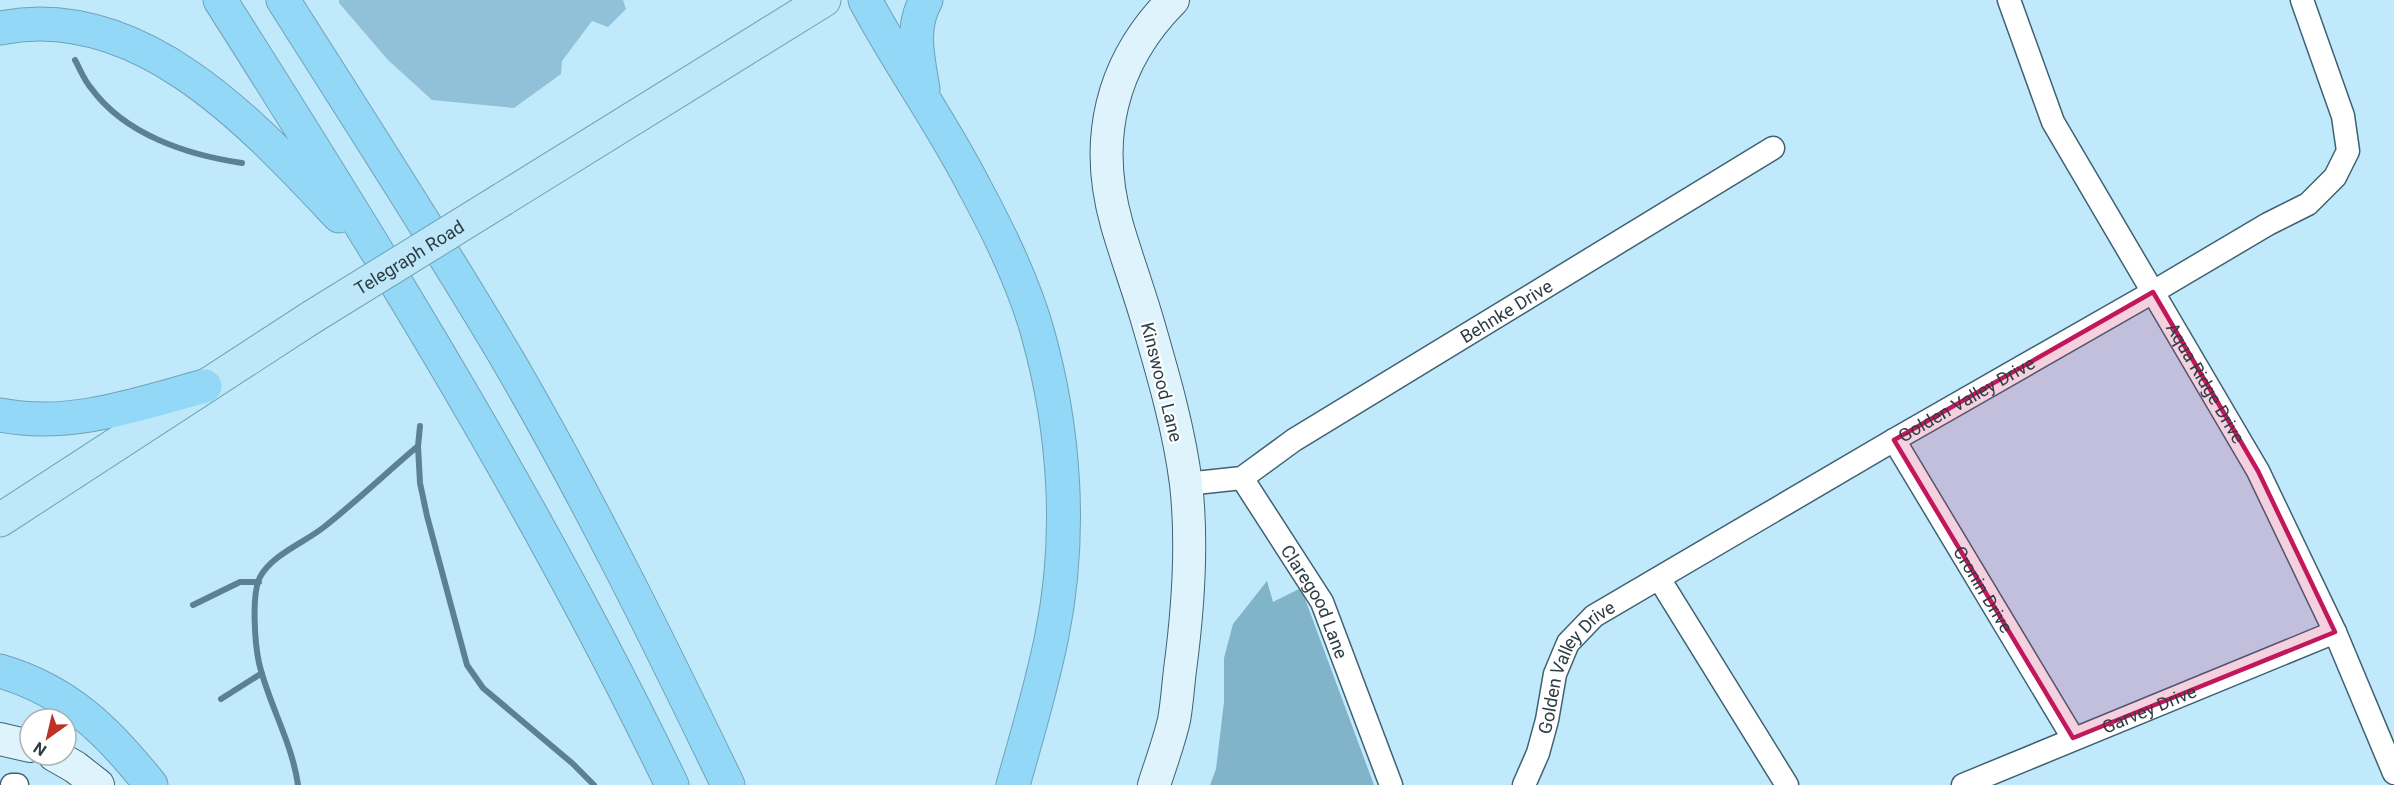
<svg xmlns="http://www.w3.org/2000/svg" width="2394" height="785" font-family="Roboto,sans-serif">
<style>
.green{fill:#90c1d8}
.forest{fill:#81b3c9}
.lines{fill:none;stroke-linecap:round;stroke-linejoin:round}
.stream{stroke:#5b8294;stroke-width:6}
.street-casing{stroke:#3e6272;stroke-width:25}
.secondary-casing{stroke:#3e6272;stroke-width:34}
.primary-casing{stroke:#6fa2b8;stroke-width:35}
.highway-casing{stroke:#6fa2b8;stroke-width:35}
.street{stroke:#fff;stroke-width:22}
.secondary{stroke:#dff3fc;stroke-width:32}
.primary{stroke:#bee8fa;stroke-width:33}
.highway{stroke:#93d8f6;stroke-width:33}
.primary-bridge-casing{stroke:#6fa2b8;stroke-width:35;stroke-linecap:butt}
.primary-bridge{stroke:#bee8fa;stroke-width:33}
.marked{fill:#c2185b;fill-opacity:0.2;stroke:#c2185b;stroke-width:4.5;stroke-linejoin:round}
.labels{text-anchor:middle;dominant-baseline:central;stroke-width:4.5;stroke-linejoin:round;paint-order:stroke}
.street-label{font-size:18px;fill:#2d3d44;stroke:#fff}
</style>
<rect width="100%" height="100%" fill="#c1e9fc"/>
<path class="green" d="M 339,0 L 623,0 L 626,9 L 608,27 L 592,21 L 562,61 L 561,74 L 514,108 L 432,100 L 388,60 L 339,3 Z"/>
<path class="forest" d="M 1267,581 L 1273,602 L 1301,588 L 1374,785 L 1210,785 L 1216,769 L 1224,702 L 1224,658 L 1233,624 Z"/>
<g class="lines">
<path class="stream" d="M 75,60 C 80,69 84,80 91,88 C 125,135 188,155 242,163
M 418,446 L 420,483 L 427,516 L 467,665 L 483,688 L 572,763 L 594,785
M 193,605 L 240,582 L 259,582
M 221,699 L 262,673
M 298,785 C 292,742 269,705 259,663 C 255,644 251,595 260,577 C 273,554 304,543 324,527 C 357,501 386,473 418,446 L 420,426"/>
<defs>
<g id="street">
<path id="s1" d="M 2009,0 L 2053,122 L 2258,471 L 2335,632 L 2394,773"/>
<path id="s2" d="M 1894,440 L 2073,738"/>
<path id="s3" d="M 1242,478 L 1322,602 L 1391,785"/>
<path id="s4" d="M 1186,484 L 1242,478 L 1294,440 L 1773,148"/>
<path d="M 1660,580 L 1787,785"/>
<path d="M 12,785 L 17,785"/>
<path id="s5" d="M 1524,785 L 1538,753 L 1547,720 L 1555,674 L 1568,643 L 1594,616 L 1894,440 L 2153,292 L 2268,224 L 2308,204 L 2335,177 L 2348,151 L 2343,116 L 2302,0"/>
<path id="s6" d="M 1963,785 L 2335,632"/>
</g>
<path id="secondary" d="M 0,739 L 30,746
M 54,755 L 75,767 L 98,785
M 1154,785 C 1161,763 1169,742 1174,720 C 1177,704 1178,686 1180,670 C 1188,610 1193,545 1186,484 C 1179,428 1162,371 1146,316 C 1137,286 1126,256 1117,225 C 1093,141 1110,63 1173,0"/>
<path id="primary" d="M 503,199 L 824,0
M 0,520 L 312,317"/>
<path id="highway" d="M 220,0 C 382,255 541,513 672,785
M 283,0 C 359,120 437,240 509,362 C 589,500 659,642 728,785
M 865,0 C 899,64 942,123 975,188 C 1000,234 1024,283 1038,334 C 1065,431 1072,536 1052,635 C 1042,686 1027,735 1013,785
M 0,28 C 141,0 254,126 339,216
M 923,89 C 918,58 910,28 926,0
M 0,415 C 70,429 138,404 205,386
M 0,671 C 68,691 108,731 151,785"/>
</defs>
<use href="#street" class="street-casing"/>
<use href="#secondary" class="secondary-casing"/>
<use href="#primary" class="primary-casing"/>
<use href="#highway" class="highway-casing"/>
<use href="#street" class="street"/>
<use href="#secondary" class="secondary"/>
<use href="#primary" class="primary"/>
<use href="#highway" class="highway"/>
<defs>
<g id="primary-bridge">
<path id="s7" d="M 312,317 L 503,199"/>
</g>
</defs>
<use href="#primary-bridge" class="primary-bridge-casing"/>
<use href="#primary-bridge" class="primary-bridge"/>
</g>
<path class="marked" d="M 2153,292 L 2258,471 L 2335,632 L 2073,738 L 1894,440 Z"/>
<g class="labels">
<g class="street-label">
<text stroke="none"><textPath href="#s7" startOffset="114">Telegraph Road</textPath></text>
<text stroke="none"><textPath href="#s4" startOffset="369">Behnke Drive</textPath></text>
<text transform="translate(1162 382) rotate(76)">Kinswood Lane</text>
<text stroke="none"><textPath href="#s1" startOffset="432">Aqua Ridge Drive</textPath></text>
<text stroke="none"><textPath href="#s5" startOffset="618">Golden Valley Drive</textPath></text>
<text stroke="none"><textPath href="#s2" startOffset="174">Cronin Drive</textPath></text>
<text stroke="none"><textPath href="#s3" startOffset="144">Claregood Lane</textPath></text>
<text stroke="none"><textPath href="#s5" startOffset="132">Golden Valley Drive</textPath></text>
<text stroke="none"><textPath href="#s6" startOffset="201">Garvey Drive</textPath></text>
</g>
</g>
<g transform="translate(48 737) rotate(214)"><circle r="28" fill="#ffffff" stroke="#abb1b4" stroke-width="1.5"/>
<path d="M0-4.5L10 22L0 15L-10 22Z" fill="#be3124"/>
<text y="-9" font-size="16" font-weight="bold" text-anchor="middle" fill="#2d3d44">N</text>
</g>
</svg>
